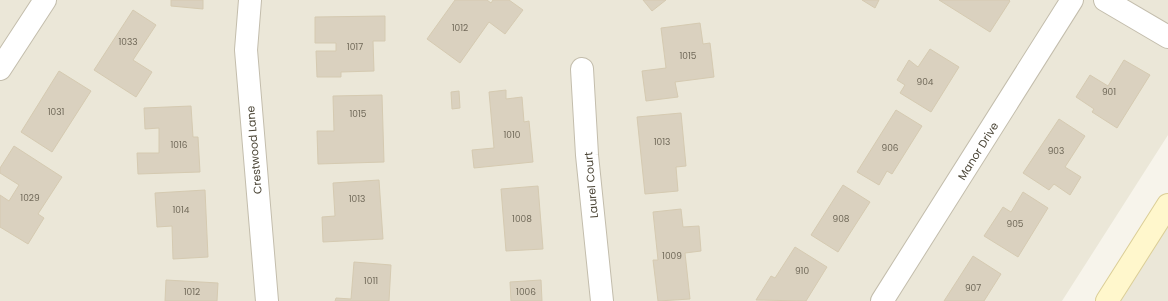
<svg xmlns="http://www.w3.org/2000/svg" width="1168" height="301" font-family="Poppins,sans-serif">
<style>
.residential{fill:#ebe7d8}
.building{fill:#dad1bf;stroke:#d5cab1}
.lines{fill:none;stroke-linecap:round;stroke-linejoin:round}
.street-casing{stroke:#c3bdac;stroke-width:24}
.secondary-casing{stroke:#dbce97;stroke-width:24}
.street{stroke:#fff;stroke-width:22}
.secondary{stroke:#fff7cc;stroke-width:22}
.labels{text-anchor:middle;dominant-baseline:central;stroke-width:3;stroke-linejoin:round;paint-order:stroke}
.number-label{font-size:9px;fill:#706959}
.street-label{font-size:11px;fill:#4c4637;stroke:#fff}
</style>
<rect width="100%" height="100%" fill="#f7f4eb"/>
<path class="residential" d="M 0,0 L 1168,0 L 1168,135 L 1062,301 L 0,301 Z
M 1168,226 L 1168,301 L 1121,301 Z"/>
<path class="building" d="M 171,0 L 203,0 L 203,9 L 171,6 Z
M 455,0 L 487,0 L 491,3 L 493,0 L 509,0 L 523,10 L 505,34 L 489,22 L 460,63 L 427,39 Z
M 643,0 L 666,0 L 652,11 Z
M 862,0 L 879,0 L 875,8 Z
M 939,0 L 1009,0 L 1010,1 L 990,32 Z
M 133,10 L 156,25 L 133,60 L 152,72 L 136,97 L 94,70 Z
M 385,16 L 385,41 L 373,41 L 374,71 L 341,72 L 341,77 L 317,77 L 316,51 L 336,51 L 336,43 L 315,43 L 315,17 Z
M 700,23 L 703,44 L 710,43 L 714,77 L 675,82 L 678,97 L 646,101 L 642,71 L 666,68 L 661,28 Z
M 930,49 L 959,67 L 931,112 L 900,93 L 905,85 L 897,80 L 909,60 L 918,67 Z
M 1124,60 L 1150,75 L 1117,128 L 1092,112 L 1094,109 L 1076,97 L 1090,75 L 1108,86 Z
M 59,71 L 91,91 L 52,152 L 21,132 Z
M 506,90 L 506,99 L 522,97 L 524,122 L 529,121 L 533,162 L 474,168 L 472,150 L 494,148 L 489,92 Z
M 459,91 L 460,108 L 452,109 L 451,92 Z
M 382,95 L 384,162 L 318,164 L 317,131 L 334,131 L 333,96 Z
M 191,106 L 193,137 L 198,137 L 200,172 L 138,174 L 137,153 L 159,153 L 159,128 L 145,129 L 144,108 Z
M 896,110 L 922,126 L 892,174 L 887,171 L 879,185 L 857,172 Z
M 681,113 L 686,166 L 676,167 L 678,191 L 645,194 L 637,117 Z
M 1059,119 L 1085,136 L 1065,167 L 1081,177 L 1070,195 L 1054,184 L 1049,190 L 1023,173 Z
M 14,146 L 62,177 L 38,214 L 44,218 L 28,244 L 0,227 L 0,195 L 9,201 L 19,185 L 0,173 L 0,168 Z
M 379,180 L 383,239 L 323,242 L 322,217 L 335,216 L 333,183 Z
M 843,185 L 870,202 L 838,252 L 811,235 Z
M 538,186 L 543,249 L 506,251 L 501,189 Z
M 205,190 L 208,257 L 173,259 L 172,226 L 157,227 L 155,193 Z
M 1023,192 L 1048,208 L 1018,257 L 984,236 L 1003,207 L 1011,212 Z
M 681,209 L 683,227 L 699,226 L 701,251 L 685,253 L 690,299 L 658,301 L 653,260 L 658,260 L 653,212 Z
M 795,247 L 827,267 L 806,301 L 756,300 L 771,276 L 775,278 Z
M 973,256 L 1001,274 L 984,301 L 944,301 Z
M 354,262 L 391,265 L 389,301 L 335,301 L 336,298 L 351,299 Z
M 166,280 L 218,283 L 217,301 L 165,301 Z
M 541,280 L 542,301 L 511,301 L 510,282 Z"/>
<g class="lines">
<defs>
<path id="street" d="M 250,0 L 246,50 L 267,301
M 1105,0 L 1168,37
M 0,69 L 45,0
M 582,69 L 587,155 L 602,301
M 882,301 L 1072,0"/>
<path id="secondary" d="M 1107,301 L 1168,205"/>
</defs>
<use href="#street" class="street-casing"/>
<use href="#secondary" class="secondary-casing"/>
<use href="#street" class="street"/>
<use href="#secondary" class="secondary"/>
</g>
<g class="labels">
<g class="number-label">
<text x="460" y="28">1012</text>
<text x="128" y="42">1033</text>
<text x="355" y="47">1017</text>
<text x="688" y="56">1015</text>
<text x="925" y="82">904</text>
<text x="1109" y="92">901</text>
<text x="56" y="112">1031</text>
<text x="358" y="114">1015</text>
<text x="512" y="135">1010</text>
<text x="662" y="142">1013</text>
<text x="179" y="145">1016</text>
<text x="890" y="148">906</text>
<text x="1056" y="151">903</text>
<text x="30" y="198">1029</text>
<text x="357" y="199">1013</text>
<text x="181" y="210">1014</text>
<text x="522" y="219">1008</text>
<text x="841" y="219">908</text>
<text x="1015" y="224">905</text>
<text x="672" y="256">1009</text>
<text x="802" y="271">910</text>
<text x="371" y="281">1011</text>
<text x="973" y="288">907</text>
<text x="192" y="292">1012</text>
<text x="526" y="292">1006</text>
</g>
<g class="street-label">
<text transform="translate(254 150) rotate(-95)">Crestwood Lane</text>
<text transform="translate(978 151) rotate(-58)">Manor Drive</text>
<text transform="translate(591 185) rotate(-95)">Laurel Court</text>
</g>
</g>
</svg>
